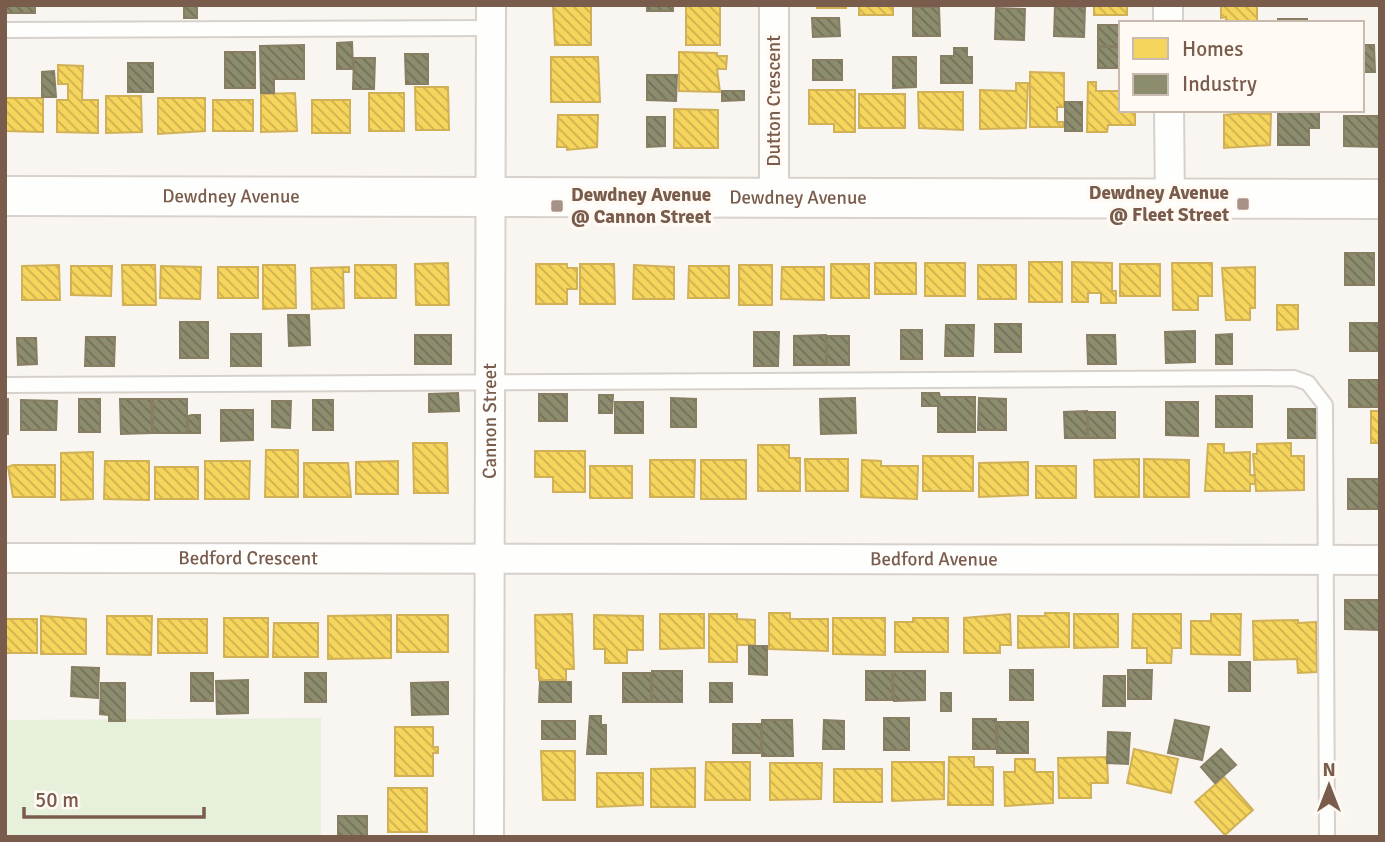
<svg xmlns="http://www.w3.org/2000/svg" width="1385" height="842" font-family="Signika,sans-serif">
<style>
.green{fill:#e7f0db}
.homes{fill:url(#homes-back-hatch);stroke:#d1b158;stroke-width:2}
.industry{fill:url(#industry-back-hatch);stroke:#877e64;stroke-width:2}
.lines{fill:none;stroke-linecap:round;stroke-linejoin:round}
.lane-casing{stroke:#d7d1cb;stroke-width:18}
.street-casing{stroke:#d7d1cb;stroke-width:32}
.secondary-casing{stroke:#d9d2cb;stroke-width:42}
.lane{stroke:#fefefd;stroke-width:14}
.street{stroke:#fefefd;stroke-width:28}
.secondary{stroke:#fefefd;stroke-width:38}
.poi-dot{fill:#a69286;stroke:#fffaf3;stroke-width:2.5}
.labels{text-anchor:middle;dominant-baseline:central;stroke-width:7;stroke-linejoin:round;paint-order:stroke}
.street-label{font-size:19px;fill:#7a5c4d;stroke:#fffaf3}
.poi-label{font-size:19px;font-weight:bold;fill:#7a5c4d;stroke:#fffaf3;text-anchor:end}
</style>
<defs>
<pattern id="homes-back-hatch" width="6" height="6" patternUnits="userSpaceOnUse" patternTransform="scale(1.75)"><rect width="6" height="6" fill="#f6d55c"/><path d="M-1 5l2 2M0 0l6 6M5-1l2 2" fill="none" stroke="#ccb04e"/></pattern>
<pattern id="industry-back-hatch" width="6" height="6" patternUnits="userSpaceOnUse" patternTransform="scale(1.75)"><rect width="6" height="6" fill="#8c8c6e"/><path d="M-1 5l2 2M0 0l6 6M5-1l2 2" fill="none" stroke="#727058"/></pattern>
</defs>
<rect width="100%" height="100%" fill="#f9f5f0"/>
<path class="green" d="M 321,718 L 321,837 L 5,837 L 5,720 Z"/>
<path class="homes" d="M 553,5 L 591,5 L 591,45 L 555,45 Z
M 686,5 L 720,5 L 720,45 L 686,45 Z
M 817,5 L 846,5 L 846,8 L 817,8 Z
M 859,5 L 893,5 L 893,15 L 859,15 Z
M 1094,5 L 1127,5 L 1127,15 L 1094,15 Z
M 1221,5 L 1257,5 L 1257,23 L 1226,23 L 1226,17 L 1221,18 Z
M 679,52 L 717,53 L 717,56 L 727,56 L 726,69 L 717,69 L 720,92 L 679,91 Z
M 551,57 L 598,57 L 600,102 L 551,102 Z
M 58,65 L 83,66 L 82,100 L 98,100 L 98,133 L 57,132 L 57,100 L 68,100 L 68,84 L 58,84 Z
M 1030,72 L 1064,73 L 1064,107 L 1057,107 L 1057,122 L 1063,122 L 1063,127 L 1030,127 Z
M 1088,82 L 1096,82 L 1096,91 L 1121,91 L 1121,110 L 1135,110 L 1135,125 L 1108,125 L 1107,132 L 1087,132 Z
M 1016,83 L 1028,83 L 1026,128 L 980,129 L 980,90 L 1016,91 Z
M 415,87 L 448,87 L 449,130 L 416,130 Z
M 809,90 L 855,90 L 855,132 L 834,132 L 834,124 L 809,124 Z
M 918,92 L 963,92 L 963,130 L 919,128 Z
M 295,93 L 297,131 L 261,132 L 261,94 Z
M 369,93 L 404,93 L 404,131 L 369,131 Z
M 859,94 L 905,94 L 905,128 L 859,128 Z
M 106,96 L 141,96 L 142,132 L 106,133 Z
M 5,98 L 43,98 L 43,132 L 5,131 Z
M 158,98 L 205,98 L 205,131 L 158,134 Z
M 213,100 L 253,100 L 253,131 L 213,131 Z
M 312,100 L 350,100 L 350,133 L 312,133 Z
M 674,109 L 718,110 L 718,148 L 674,148 Z
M 1244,113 L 1271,114 L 1270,145 L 1224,148 L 1224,115 Z
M 558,115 L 598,115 L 597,147 L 567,150 L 567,147 L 557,147 Z
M 1029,262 L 1062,262 L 1062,302 L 1029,302 Z
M 1072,262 L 1112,263 L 1112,291 L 1116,291 L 1116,303 L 1101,303 L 1101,293 L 1088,293 L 1088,302 L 1072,302 Z
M 448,263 L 449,305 L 416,305 L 415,264 Z
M 875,263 L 916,263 L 916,294 L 875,294 Z
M 925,263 L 965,263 L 965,296 L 925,296 Z
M 1172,263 L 1212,263 L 1212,296 L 1198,296 L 1198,310 L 1173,310 Z
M 536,264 L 567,264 L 567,268 L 577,268 L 577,289 L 567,289 L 567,304 L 536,304 Z
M 580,264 L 614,264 L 615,304 L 580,304 Z
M 831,264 L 869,264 L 869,298 L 831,298 Z
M 1120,264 L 1160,264 L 1160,296 L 1120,296 Z
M 59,265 L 60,300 L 22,300 L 22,266 Z
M 122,265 L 155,265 L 156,305 L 123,305 Z
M 263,265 L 295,265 L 296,308 L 263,309 Z
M 355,265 L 396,265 L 396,298 L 355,298 Z
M 634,265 L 674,267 L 674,299 L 633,299 Z
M 739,265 L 772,265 L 772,305 L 739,305 Z
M 978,265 L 1016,265 L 1016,299 L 978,299 Z
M 71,266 L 112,266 L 111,296 L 71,295 Z
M 161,266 L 201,267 L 200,299 L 160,298 Z
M 689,266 L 729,266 L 729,298 L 688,298 Z
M 218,267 L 258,267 L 258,298 L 218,298 Z
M 349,267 L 349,272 L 343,272 L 344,308 L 312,309 L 311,268 Z
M 782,267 L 824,267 L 824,300 L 781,299 Z
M 1255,267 L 1255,308 L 1250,308 L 1250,320 L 1226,320 L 1222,268 Z
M 1277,305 L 1298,305 L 1298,329 L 1277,330 Z
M 1371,411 L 1380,411 L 1380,443 L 1371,443 Z
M 413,443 L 447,443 L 448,493 L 414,493 Z
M 1291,443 L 1291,456 L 1304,456 L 1304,490 L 1256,491 L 1253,454 L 1257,454 L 1257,444 Z
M 1208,444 L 1224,444 L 1224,453 L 1250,452 L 1250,475 L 1255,475 L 1255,484 L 1250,484 L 1250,491 L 1205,491 Z
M 758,445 L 789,445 L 789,458 L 800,458 L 800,491 L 758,491 Z
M 266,450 L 298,450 L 298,497 L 265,497 Z
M 535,451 L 585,451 L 585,492 L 553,492 L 553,477 L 535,477 Z
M 93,452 L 93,499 L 61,500 L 61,453 Z
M 923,456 L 973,456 L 973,491 L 923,491 Z
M 805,459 L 848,459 L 848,491 L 806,491 Z
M 1139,459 L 1139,497 L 1095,497 L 1094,460 Z
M 1144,459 L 1189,460 L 1189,497 L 1144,497 Z
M 650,460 L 695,460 L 694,497 L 650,497 Z
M 701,460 L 746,460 L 746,499 L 701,499 Z
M 862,460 L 881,461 L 881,466 L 918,466 L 917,499 L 861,497 Z
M 105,461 L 149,461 L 149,500 L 104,499 Z
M 205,461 L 250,461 L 249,499 L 205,499 Z
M 398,461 L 398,494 L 356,494 L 356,462 Z
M 1028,462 L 1028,495 L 979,497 L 979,463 Z
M 304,463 L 348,463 L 351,497 L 304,497 Z
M 13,465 L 55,465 L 55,497 L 13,497 L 8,467 Z
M 590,466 L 632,466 L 632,498 L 590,498 Z
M 1036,466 L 1076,466 L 1076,498 L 1036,498 Z
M 155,467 L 198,467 L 198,499 L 155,499 Z
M 769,613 L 790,613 L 790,619 L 828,619 L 828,651 L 769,649 Z
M 1045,613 L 1069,613 L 1069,647 L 1018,648 L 1018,616 L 1045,616 Z
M 572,614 L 574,669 L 566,669 L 566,680 L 539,680 L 539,669 L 536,668 L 535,615 Z
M 660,614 L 704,614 L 704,648 L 660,649 Z
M 709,614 L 737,614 L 737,619 L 755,620 L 755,645 L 737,645 L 737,662 L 709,662 Z
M 1010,614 L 1011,645 L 1000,645 L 1000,653 L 964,653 L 964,618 Z
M 1074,614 L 1118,614 L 1118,647 L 1074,648 Z
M 1133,614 L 1181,614 L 1181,648 L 1172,648 L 1171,663 L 1147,663 L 1147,648 L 1132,648 Z
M 1211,614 L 1241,614 L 1240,655 L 1191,654 L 1191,621 L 1211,621 Z
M 391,615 L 391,658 L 328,659 L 328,616 Z
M 397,615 L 448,615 L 448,652 L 397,652 Z
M 594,615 L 643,616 L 643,650 L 627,650 L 627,663 L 605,663 L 605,649 L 594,649 Z
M 41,616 L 86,619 L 86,654 L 41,654 Z
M 107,616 L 152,616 L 151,655 L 107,654 Z
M 224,618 L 268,618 L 268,657 L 224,657 Z
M 833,618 L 885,618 L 885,655 L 833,654 Z
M 913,618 L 948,618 L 948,652 L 895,652 L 895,622 L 913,622 Z
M 5,619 L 37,619 L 37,653 L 5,653 Z
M 158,619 L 207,619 L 207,653 L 158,653 Z
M 1298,620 L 1298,623 L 1316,622 L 1317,672 L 1298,673 L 1297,659 L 1254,660 L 1253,621 Z
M 274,623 L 318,623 L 318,657 L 273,657 Z
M 395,727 L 433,727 L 433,747 L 438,747 L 438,753 L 433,753 L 433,776 L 395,776 Z
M 1134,749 L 1178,759 L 1171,793 L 1127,783 Z
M 541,751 L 575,751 L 575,800 L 543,800 Z
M 949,757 L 974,757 L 974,767 L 993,767 L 993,805 L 948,805 Z
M 1107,757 L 1108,783 L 1091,783 L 1091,798 L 1059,798 L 1058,758 Z
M 1015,759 L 1035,759 L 1035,772 L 1053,772 L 1053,803 L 1005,806 L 1004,772 L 1015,772 Z
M 706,762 L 750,762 L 750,800 L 705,800 Z
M 892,762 L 944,762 L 944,799 L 892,801 Z
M 770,763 L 822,763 L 821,799 L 770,800 Z
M 695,768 L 695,807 L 651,807 L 651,769 Z
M 834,769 L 882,769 L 882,802 L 834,802 Z
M 597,773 L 643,773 L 643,805 L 597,807 Z
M 1224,777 L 1253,810 L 1225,835 L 1195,802 Z
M 388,788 L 427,788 L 427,832 L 388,832 Z"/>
<path class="industry" d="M 6,5 L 35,5 L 35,13 L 6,13 Z
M 184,5 L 197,5 L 197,18 L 184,18 Z
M 647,5 L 673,5 L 673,11 L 647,11 Z
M 1055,6 L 1085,7 L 1084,37 L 1054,36 Z
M 913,7 L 939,7 L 940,36 L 913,36 Z
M 996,8 L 1025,9 L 1024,40 L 995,39 Z
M 812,18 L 839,18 L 840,36 L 813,37 Z
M 1278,19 L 1307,19 L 1307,23 L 1278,23 Z
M 1098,25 L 1121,25 L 1121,46 L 1098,46 Z
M 352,42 L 353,69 L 337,69 L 337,43 Z
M 304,45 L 304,79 L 274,79 L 274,93 L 261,93 L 260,46 Z
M 1362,45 L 1374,45 L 1375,72 L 1362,72 Z
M 1098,47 L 1121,47 L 1121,68 L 1098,68 Z
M 954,48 L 967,48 L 967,57 L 972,57 L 972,83 L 941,83 L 941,56 L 954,56 Z
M 225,52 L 255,52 L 255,88 L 225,88 Z
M 405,54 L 428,54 L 428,84 L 406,84 Z
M 893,57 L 916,57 L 916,87 L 893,88 Z
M 354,58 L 375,58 L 374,89 L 353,89 Z
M 813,60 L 842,60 L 842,80 L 813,80 Z
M 128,63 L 153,63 L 153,92 L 128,92 Z
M 54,71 L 56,97 L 42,97 L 42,72 Z
M 647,75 L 677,75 L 676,101 L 647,100 Z
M 722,91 L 744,91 L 744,100 L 722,101 Z
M 1065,102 L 1082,102 L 1082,131 L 1065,131 Z
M 1278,110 L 1319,110 L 1319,128 L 1309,128 L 1309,145 L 1278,145 Z
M 1344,116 L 1380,116 L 1380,147 L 1344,146 Z
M 647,117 L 665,117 L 665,146 L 647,147 Z
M 1345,253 L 1374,253 L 1374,285 L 1345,285 Z
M 288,315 L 309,315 L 310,345 L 289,346 Z
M 180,322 L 208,322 L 208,358 L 180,358 Z
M 1350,323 L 1380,323 L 1380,351 L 1350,351 Z
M 995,324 L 1021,324 L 1021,352 L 995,352 Z
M 946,325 L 974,325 L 973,356 L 945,356 Z
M 901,330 L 922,330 L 922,359 L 901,359 Z
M 1195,331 L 1195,362 L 1166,363 L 1165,332 Z
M 754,332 L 779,332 L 778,366 L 754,366 Z
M 231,334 L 261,334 L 261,366 L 231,366 Z
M 1232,334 L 1232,364 L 1216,364 L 1216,335 Z
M 415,335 L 451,335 L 451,364 L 415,364 Z
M 826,335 L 826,365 L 794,365 L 794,336 Z
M 1087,335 L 1115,335 L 1116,364 L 1088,364 Z
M 827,336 L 849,336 L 849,365 L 827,365 Z
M 86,337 L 115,337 L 114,366 L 85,366 Z
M 17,338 L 36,338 L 37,364 L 18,365 Z
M 1349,380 L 1378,380 L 1378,407 L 1349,407 Z
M 458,393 L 459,411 L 429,412 L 429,394 Z
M 922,393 L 939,393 L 940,397 L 975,397 L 975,432 L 938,432 L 938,406 L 922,406 Z
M 539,394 L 567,394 L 567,421 L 539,421 Z
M 599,395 L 613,395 L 612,413 L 599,413 Z
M 1216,396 L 1252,396 L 1252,427 L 1216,427 Z
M 671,398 L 696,399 L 696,427 L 671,427 Z
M 855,398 L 856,433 L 821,434 L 820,399 Z
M 979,398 L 1006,399 L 1006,430 L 978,430 Z
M 5,399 L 8,399 L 8,434 L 5,434 Z
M 79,399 L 100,399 L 100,432 L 79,432 Z
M 120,399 L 151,399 L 152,433 L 121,434 Z
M 153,399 L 187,399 L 187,433 L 153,433 Z
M 21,400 L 57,401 L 56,430 L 21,430 Z
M 313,400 L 333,400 L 333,430 L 313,430 Z
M 272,401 L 291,401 L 290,428 L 272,427 Z
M 615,402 L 643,402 L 643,433 L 615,433 Z
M 1166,402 L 1198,402 L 1198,436 L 1166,435 Z
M 1288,409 L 1318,409 L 1318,438 L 1288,438 Z
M 221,410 L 253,410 L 253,440 L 221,441 Z
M 1087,411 L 1087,438 L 1065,438 L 1064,412 Z
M 1088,412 L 1115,412 L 1115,438 L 1088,438 Z
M 192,415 L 200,415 L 200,433 L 188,433 L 188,416 Z
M 1348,479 L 1379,479 L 1379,509 L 1348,509 Z
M 1345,600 L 1380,600 L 1380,630 L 1345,629 Z
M 749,646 L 767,646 L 767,675 L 749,674 Z
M 1229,662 L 1250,662 L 1250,691 L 1229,691 Z
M 72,667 L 99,668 L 98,698 L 71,696 Z
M 1010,670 L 1033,670 L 1033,700 L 1010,700 Z
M 1128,670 L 1152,670 L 1151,699 L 1128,699 Z
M 652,671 L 682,671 L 682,702 L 652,702 Z
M 866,671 L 892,671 L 892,700 L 866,700 Z
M 893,671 L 925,671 L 925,700 L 894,701 Z
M 191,673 L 213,673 L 213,701 L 191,701 Z
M 305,673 L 326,673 L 326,702 L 305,702 Z
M 623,673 L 651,673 L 651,702 L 623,702 Z
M 1104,676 L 1125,676 L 1125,706 L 1103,706 Z
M 248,680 L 248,713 L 217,714 L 216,681 Z
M 448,682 L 448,714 L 412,715 L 411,683 Z
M 540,682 L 571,682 L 571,702 L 539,702 Z
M 101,683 L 125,683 L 125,721 L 109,721 L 109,715 L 100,714 Z
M 710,683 L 732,683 L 732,702 L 710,702 Z
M 941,693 L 951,693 L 951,711 L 941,711 Z
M 590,716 L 601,716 L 601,725 L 606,725 L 606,754 L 587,754 Z
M 884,718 L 909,718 L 909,750 L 884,750 Z
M 973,719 L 996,719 L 996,749 L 973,749 Z
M 762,720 L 792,720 L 793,756 L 762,756 Z
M 824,720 L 844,721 L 844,749 L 823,749 Z
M 1175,720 L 1209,727 L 1202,760 L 1168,753 Z
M 542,721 L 575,721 L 575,739 L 542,739 Z
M 998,722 L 1028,722 L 1028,753 L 997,753 Z
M 733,724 L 761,724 L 761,753 L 733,753 Z
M 1108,732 L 1130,733 L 1128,764 L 1107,763 Z
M 1221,749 L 1236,765 L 1215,783 L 1201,767 Z
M 338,816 L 367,816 L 367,837 L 338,837 Z"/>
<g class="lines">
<defs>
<path id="lane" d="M 5,30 L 491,28
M 5,385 L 1294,378 L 1308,383 L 1325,405 L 1327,837"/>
<g id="street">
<path d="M 1168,5 L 1168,23"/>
<path d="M 1169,110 L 1170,199"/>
<path d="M 774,198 L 774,5"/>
<path id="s1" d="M 5,558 L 1380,560"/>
<path id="s2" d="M 489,837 L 491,5"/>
</g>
<g id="secondary">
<path id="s3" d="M 5,196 L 1380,199"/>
</g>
</defs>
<use href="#lane" class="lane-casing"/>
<use href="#street" class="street-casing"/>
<use href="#secondary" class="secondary-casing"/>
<use href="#lane" class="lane"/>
<use href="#street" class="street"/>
<use href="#secondary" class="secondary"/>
</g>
<g class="poi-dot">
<rect x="1236" y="197" width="14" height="14" rx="3.5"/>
<rect x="550" y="199" width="14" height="14" rx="3.5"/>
</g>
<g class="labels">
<g class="street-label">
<text transform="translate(774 101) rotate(-90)">Dutton Crescent</text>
<text stroke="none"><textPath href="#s3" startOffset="226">Dewdney Avenue</textPath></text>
<text stroke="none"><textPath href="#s3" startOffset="793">Dewdney Avenue</textPath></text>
<text stroke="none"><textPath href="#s2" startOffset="416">Cannon Street</textPath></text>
<text stroke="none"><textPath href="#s1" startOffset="243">Bedford Crescent</textPath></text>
<text stroke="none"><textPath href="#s1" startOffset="929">Bedford Avenue</textPath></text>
</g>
<g class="poi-label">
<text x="1229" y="193">Dewdney Avenue<tspan x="1229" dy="22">@ Fleet Street</tspan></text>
<text x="571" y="195" text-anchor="start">Dewdney Avenue<tspan x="571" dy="22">@ Cannon Street</tspan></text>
</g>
</g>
<rect width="1385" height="842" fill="none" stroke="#7a5c4d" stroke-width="14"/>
<rect x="1119" y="21" width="245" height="91" fill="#fffaf3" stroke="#cabbb1" stroke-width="2"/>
<rect x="1133" y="38" width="35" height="21" fill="#f6d55c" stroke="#cabbb1" stroke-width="2"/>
<text x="1182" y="56" font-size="21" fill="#7a5c4d">Homes</text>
<rect x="1133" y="74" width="35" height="21" fill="#8c8c6e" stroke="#cabbb1" stroke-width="2"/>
<text x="1182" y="91" font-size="21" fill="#7a5c4d">Industry</text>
<g transform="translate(1329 786)" stroke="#fffaf3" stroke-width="5" paint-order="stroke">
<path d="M0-5L12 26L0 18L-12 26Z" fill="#7a5c4d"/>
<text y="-10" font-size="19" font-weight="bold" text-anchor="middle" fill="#7a5c4d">N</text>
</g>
<path d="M24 807v10h180v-10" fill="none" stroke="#7a5c4d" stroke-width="3.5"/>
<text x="35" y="807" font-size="21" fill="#7a5c4d" stroke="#fffaf3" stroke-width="5" paint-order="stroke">50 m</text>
</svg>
